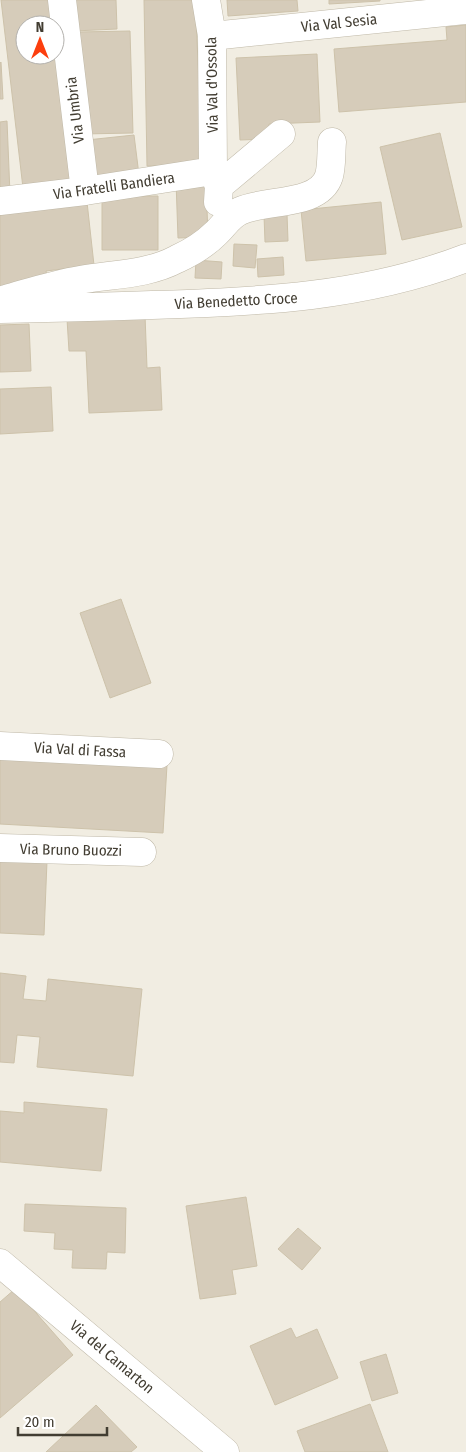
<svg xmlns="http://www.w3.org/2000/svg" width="466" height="1452" font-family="'Fira Sans Condensed',sans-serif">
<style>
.building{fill:#d6ccba;stroke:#cdc2aa;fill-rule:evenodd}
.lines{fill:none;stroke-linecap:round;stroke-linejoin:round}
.minor-casing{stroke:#bfb8a7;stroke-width:29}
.minor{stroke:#fff;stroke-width:28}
.labels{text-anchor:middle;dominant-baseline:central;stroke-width:4;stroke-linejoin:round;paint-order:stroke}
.street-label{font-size:15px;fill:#423d32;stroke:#fff}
</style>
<rect width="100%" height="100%" fill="#f1ede2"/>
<path class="building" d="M 1,0 L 53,0 L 74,182 L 23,188 ZM 25,25 L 55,25 L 55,55 L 25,55 Z
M 73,0 L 116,0 L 117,29 L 74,31 Z
M 144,0 L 195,0 L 203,164 L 147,166 Z
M 227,0 L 297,0 L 298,11 L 228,16 Z
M 329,0 L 380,0 L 380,1 L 329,4 Z
M 466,25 L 466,102 L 339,112 L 334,49 L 447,40 L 446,27 Z
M 130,31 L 133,133 L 82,134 L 78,32 Z
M 317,54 L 320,122 L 269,124 L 269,139 L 240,140 L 236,58 Z
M 1,62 L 3,99 L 0,99 L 0,63 Z
M 7,121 L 10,194 L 0,195 L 0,122 Z
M 440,133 L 462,227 L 402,240 L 380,147 Z
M 134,135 L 139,175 L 92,181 L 87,140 Z
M 206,180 L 208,237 L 178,238 L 176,181 Z
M 102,196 L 158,196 L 158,250 L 102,250 Z
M 87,202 L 94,265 L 46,271 L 48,283 L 0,289 L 0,212 Z
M 381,202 L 386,254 L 306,261 L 301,210 Z
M 287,214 L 288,241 L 265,242 L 264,215 Z
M 234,244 L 257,245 L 255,268 L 233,266 Z
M 283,257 L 284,275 L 258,277 L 257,259 Z
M 196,260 L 222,262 L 221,279 L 195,278 Z
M 145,315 L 147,368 L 160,367 L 162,410 L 89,413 L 86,351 L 69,351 L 67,319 Z
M 29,324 L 31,371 L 0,372 L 0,325 Z
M 51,387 L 53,431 L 0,434 L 0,389 Z
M 121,599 L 151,683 L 110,698 L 80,613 Z
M 0,756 L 167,765 L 163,833 L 0,824 Z
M 0,859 L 47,861 L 44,935 L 0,933 Z
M 0,973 L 26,976 L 23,999 L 46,1001 L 48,979 L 142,989 L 133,1076 L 37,1067 L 40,1037 L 17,1035 L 14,1063 L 0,1062 Z
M 24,1102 L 107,1109 L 101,1171 L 0,1162 L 0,1111 L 24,1113 Z
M 246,1197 L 257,1266 L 232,1270 L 236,1294 L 200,1299 L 186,1206 Z
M 25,1204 L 126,1208 L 125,1253 L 107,1252 L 106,1269 L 72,1268 L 73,1250 L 54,1249 L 55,1233 L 24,1231 Z
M 298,1228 L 321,1248 L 302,1270 L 278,1249 Z
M 15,1289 L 73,1355 L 0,1418 L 0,1302 Z
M 291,1328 L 296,1338 L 317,1329 L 338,1378 L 275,1405 L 250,1346 Z
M 386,1354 L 398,1393 L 372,1401 L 360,1362 Z
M 370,1404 L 388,1452 L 305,1452 L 297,1431 Z
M 96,1405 L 137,1447 L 131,1452 L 46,1452 Z"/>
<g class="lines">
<defs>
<path id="minor" d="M 62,0 L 85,191
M 206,0 L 212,36 L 213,171
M 212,36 L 466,10
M 0,201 L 85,191 L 213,171 L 219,186
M 218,202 L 219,186 L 281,134
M 6,299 C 31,292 55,284 80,280 C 113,274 147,275 177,259 C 190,253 205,244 215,234 C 224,226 229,216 240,211 C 264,199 319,207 329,176 C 332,165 331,153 332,142
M 0,309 C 51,308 101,307 152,305 C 259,302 365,297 466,258
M 0,746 L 159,754
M 0,848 L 142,852
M 0,1263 L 225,1452"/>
</defs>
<use href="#minor" class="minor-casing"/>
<use href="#minor" class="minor"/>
</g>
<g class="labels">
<g class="street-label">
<text transform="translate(339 23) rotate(-6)">Via Val Sesia</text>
<text transform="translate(212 85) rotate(-91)">Via Val d'Ossola</text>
<text transform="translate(75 110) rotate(-97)">Via Umbria</text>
<text transform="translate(114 186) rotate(-8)">Via Fratelli Bandiera</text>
<text transform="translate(236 301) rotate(-3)">Via Benedetto Croce</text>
<text transform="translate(80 750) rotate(3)">Via Val di Fassa</text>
<text transform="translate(71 850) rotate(1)">Via Bruno Buozzi</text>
<text transform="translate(112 1357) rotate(40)">Via del Camarton</text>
</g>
</g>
<g transform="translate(40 40)"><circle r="24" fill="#ffffff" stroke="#b3b1ad"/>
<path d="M0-4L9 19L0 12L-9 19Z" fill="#fc3e0e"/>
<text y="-8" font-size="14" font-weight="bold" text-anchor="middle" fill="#423d32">N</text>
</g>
<path d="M18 1427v8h89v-8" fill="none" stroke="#423d32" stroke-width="2.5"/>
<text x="25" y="1427" font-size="15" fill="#423d32" stroke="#ffffff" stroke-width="4" paint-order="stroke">20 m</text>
</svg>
